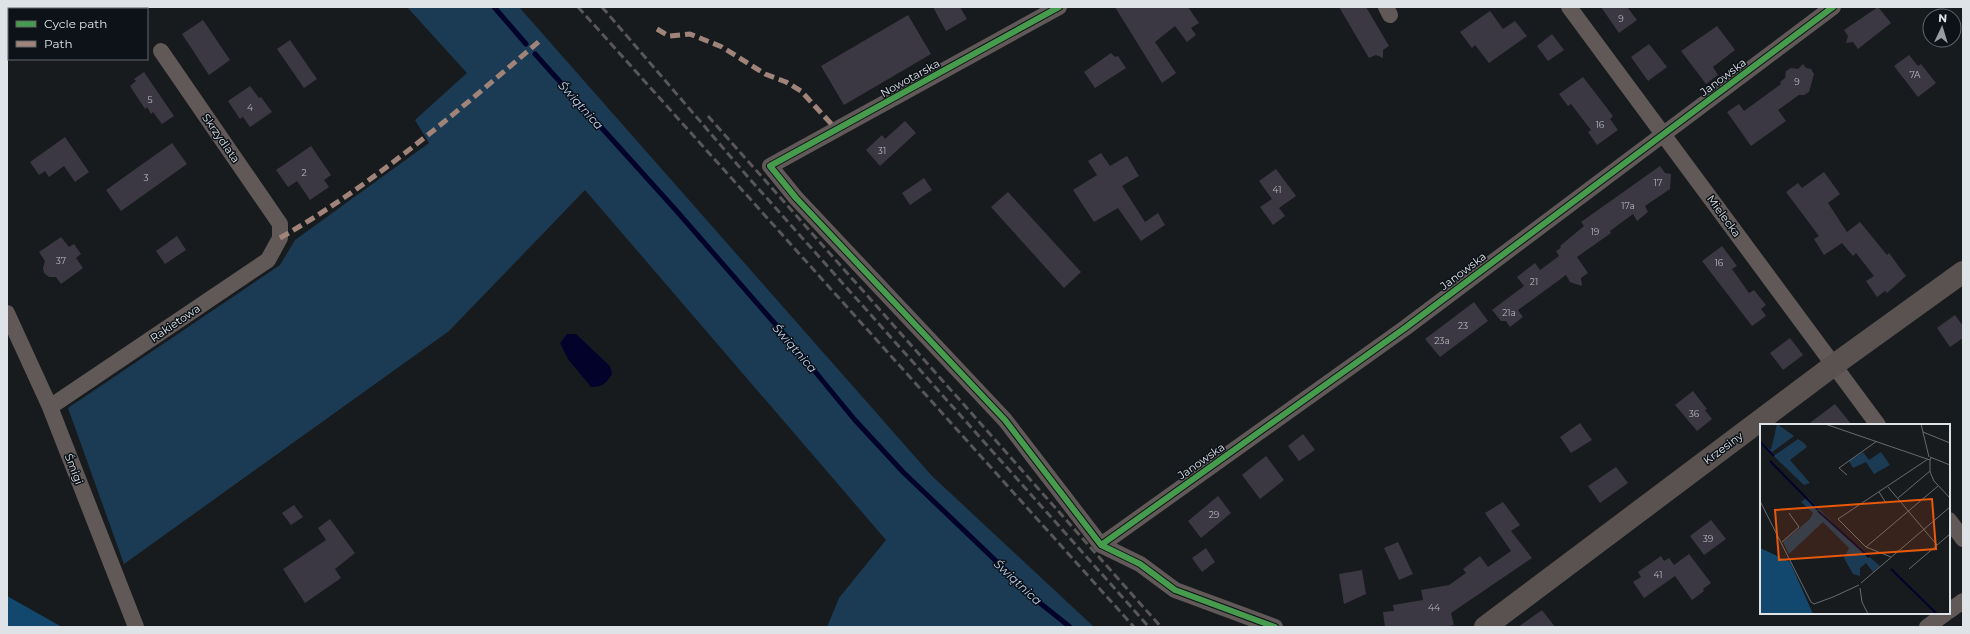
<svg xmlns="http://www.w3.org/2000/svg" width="1970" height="634" font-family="Montserrat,sans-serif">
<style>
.green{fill:#1b3b54}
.forest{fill:#13486e}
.water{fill:#02022b}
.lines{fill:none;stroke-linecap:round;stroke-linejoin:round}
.stream{stroke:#02022b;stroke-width:5}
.building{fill:#3b3743}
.street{stroke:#615858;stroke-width:16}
.secondary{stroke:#595251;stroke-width:22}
.rail{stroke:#595658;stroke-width:3;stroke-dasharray:8 4;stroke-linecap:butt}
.quiet{stroke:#a18479;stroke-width:5;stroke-dasharray:10 5;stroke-linecap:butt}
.cycleway-casing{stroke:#0c1218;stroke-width:8}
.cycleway{stroke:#469c4c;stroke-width:6}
.labels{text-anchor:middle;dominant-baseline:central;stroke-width:3;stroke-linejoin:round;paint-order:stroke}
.number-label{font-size:9px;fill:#b5b8be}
.street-label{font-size:11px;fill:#dee3e7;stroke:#0c1218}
.water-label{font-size:12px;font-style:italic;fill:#c4d4f5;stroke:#0c1218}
.inset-river{fill:none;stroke:#02022b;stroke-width:2}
.inset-road{fill:none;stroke:#676b6e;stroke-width:1}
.view{fill:#e8590c;fill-opacity:0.15;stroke:#e8590c;stroke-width:2}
.inset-edge{fill:none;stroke:#dee3e7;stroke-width:2}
</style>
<rect width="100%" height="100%" fill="#181b1e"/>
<path class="green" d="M 407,7 L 519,7 L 932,476 L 1094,627 L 827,627 L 839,598 L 886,540 L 585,190 L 449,331 L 124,564 L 68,408 L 280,265 L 295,240 L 429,143 L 415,120 L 467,73 Z"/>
<path class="forest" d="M 7,596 L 62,627 L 7,627 Z"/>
<path class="water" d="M 567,334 L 576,334 L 610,366 L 612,374 C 606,384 602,387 591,387 L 568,359 L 560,343 Z"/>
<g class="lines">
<path class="stream" d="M 494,7 L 526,44
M 535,54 L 674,208 L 790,341 L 854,419 L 903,472 L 1040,603 L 1070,627"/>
</g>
<path class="building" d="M 933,7 L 960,7 L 967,19 L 946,31 Z
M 1115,7 L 1188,7 L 1199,23 L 1191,28 L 1196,35 L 1187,42 L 1175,26 L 1155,42 L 1176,73 L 1162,83 Z
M 1339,7 L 1366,7 L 1389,46 L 1383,50 L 1383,58 L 1376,55 L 1369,58 Z
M 1601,7 L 1627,7 L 1637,20 L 1619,33 Z
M 1878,7 L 1891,23 L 1858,49 L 1853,42 L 1846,43 L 1848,36 L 1844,30 Z
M 1490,11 L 1503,29 L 1515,21 L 1527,36 L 1489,63 L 1475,45 L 1472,48 L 1460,32 Z
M 908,15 L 931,54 L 844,105 L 821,66 Z
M 203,20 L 230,60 L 209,75 L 182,34 Z
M 1717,26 L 1735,50 L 1713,67 L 1718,75 L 1706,84 L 1681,51 Z
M 1552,34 L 1564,50 L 1548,61 L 1537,46 Z
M 290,40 L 317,79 L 304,88 L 277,49 Z
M 1649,44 L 1667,67 L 1648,81 L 1631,57 Z
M 1111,53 L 1115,57 L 1118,56 L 1126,68 L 1095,88 L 1084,72 Z
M 1909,55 L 1918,66 L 1921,64 L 1936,83 L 1918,97 L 1894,66 Z
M 1803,64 L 1806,68 L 1811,69 L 1814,74 L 1809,92 L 1804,95 L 1799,95 L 1778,110 L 1786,121 L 1751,146 L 1727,112 L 1739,104 L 1744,111 L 1781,84 L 1780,82 L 1785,78 L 1786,71 L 1791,68 L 1798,69 Z
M 144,72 L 174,116 L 162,124 L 153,112 L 151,114 L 147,107 L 145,109 L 130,86 L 136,81 L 134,79 Z
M 1583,77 L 1613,116 L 1610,119 L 1618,130 L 1597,145 L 1588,132 L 1591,130 L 1571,104 L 1568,106 L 1559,94 Z
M 250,86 L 259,98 L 261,97 L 272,112 L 250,127 L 243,117 L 240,119 L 228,101 Z
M 905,121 L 916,133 L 880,166 L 866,150 L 882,135 L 885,139 Z
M 65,137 L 89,172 L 75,182 L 64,166 L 49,177 L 45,171 L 39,175 L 30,162 Z
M 172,143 L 187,164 L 121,211 L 106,190 Z
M 311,146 L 331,175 L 324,180 L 329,187 L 310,200 L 297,181 L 288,187 L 276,170 Z
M 1101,153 L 1110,166 L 1127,156 L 1139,176 L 1122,186 L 1145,222 L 1158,213 L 1165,225 L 1141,241 L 1118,208 L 1094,222 L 1073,190 L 1097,175 L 1088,161 Z
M 1660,166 L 1665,173 L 1671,174 L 1670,189 L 1645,206 L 1648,212 L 1637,221 L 1633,214 L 1610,231 L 1611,233 L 1577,257 L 1588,273 L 1581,278 L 1582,286 L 1570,282 L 1566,275 L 1518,310 L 1523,317 L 1510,327 L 1506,321 L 1501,321 L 1492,310 L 1524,286 L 1517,277 L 1535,263 L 1540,270 L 1559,256 L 1556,251 L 1561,248 L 1560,246 L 1584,226 L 1581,222 Z
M 1276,169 L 1296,196 L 1279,208 L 1285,216 L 1273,225 L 1260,207 L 1272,199 L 1259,181 Z
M 1824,172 L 1840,194 L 1828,203 L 1847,232 L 1860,222 L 1887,255 L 1889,253 L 1906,276 L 1887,293 L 1885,291 L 1877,297 L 1866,281 L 1874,276 L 1856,253 L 1853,256 L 1842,243 L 1824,255 L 1814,239 L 1819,236 L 1786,192 L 1798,183 L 1802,188 Z
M 924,178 L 932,190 L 910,205 L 902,193 Z
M 1008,192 L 1081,272 L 1064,288 L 991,207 Z
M 177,236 L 186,250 L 165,264 L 156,251 Z
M 61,237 L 69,247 L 74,244 L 81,254 L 76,258 L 83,268 L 61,284 L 56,277 L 49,277 L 44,273 L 43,268 L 45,261 L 39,252 Z
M 1722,246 L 1737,266 L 1732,269 L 1749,293 L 1754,290 L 1766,305 L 1761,309 L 1766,316 L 1752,326 L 1702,261 Z
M 1474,302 L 1488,321 L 1440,357 L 1425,339 Z
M 1955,315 L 1963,326 L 1963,338 L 1950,347 L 1937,328 Z
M 1790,338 L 1803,355 L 1783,370 L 1770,353 Z
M 1693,391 L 1707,409 L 1705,410 L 1712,419 L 1697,431 L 1675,405 Z
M 1835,404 L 1852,425 L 1807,425 Z
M 1580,423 L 1592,440 L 1571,453 L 1560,437 Z
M 1303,434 L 1315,450 L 1299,461 L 1288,446 Z
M 1266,456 L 1284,480 L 1260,499 L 1242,475 Z
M 1616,467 L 1628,483 L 1600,503 L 1588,486 Z
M 1218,496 L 1231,513 L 1201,538 L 1188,521 Z
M 1503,502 L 1520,525 L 1511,531 L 1532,558 L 1451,613 L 1454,625 L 1443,627 L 1385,627 L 1383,612 L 1394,611 L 1393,605 L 1423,600 L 1421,590 L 1449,585 L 1466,573 L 1463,569 L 1480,556 L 1488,567 L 1511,551 L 1485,513 Z
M 294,505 L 303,517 L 291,525 L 282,513 Z
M 330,519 L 355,553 L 335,569 L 341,578 L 305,603 L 283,569 L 326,540 L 318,528 Z
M 1711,520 L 1726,539 L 1704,555 L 1690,536 Z
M 1398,542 L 1413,574 L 1399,580 L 1384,548 Z
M 1206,548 L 1215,562 L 1202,572 L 1192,558 Z
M 1689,554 L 1711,583 L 1703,589 L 1704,591 L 1692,600 L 1675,576 L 1644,598 L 1633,582 L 1641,577 L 1638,572 L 1661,556 L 1664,561 L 1669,558 L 1674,565 Z
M 1362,570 L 1366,594 L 1344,604 L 1339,574 Z
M 1542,610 L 1555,627 L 1518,627 Z"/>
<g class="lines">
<path class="street" d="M 1059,7 L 770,166 L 796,198 L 1005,420 L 1101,545 L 1140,564 L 1175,590 L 1275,627
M 1386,7 L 1390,15
M 1569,7 L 1878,425
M 7,313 L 50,407 L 136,627
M 50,407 L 268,260 L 280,238 L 280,224 L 161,51
M 1949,520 L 1963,539
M 1101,545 L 1405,328 L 1833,7
M 1949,611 L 1963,601
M 1927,627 L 1946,613"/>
<path class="secondary" d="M 1485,627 L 1834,365 L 1963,272"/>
<path class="rail" d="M 578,7 L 1134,627
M 602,7 L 748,177 L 1149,627
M 708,116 L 1161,627"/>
<path class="quiet" d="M 657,29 L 669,36 L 690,34 L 722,47 L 765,74 L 786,82 L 801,91 L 836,129
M 280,238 C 376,183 459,110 542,39"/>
<defs>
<path id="cycleway" d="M 1059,7 L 770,166 L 796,198 L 1005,420 L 1101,545 L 1140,564 L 1175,590 L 1275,627
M 1101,545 L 1405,328 L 1833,7"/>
</defs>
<use href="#cycleway" class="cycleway-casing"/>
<use href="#cycleway" class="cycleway"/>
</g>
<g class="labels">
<g class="number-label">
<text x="1621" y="18">9</text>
<text x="1915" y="74">7A</text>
<text x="1797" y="81">9</text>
<text x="150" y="99">5</text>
<text x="250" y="107">4</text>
<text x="1600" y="124">16</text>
<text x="882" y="150">31</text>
<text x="304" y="172">2</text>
<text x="146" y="177">3</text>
<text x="1658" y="182">17</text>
<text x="1277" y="189">41</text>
<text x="1628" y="205">17a</text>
<text x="1595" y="231">19</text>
<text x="61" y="260">37</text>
<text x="1719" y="262">16</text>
<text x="1534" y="281">21</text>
<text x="1509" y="312">21a</text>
<text x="1463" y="325">23</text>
<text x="1442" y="340">23a</text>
<text x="1694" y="413">36</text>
<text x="1214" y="514">29</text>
<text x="1708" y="538">39</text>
<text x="1658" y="574">41</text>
<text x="1434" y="607">44</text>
</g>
<g class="street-label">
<text transform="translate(1723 77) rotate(-37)">Janowska</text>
<text transform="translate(910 78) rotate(-29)">Nowotarska</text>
<text transform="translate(221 138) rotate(55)">Skrzydlata</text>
<text transform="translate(1724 216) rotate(54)">Mielecka</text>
<text transform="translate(1463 271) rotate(-37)">Janowska</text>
<text transform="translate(175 323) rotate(-34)">Rakietowa</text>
<text transform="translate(1723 448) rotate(-37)">Krzesiny</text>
<text transform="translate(1201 461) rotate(-35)">Janowska</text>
<text transform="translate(74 469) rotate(69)">Śmigi</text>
</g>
<g class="water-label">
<text transform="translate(581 105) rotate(48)">Świątnica</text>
<text transform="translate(795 348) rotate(49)">Świątnica</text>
<text transform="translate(1018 582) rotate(43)">Świątnica</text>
</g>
</g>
<g transform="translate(1760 424)">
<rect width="190" height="190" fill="#181b1e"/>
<path d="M 17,0 L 34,12 L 12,28 L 15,31 L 38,15 L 44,19 L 47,23 L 30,36 L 50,59 L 44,61 L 0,19 L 11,26 ZM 103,28 L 109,36 L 121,28 L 130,41 L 114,50 L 106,38 L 93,44 L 89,37 ZM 47,73 L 92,118 L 120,142 L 113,148 L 106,139 L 100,144 L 100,152 L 93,150 L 84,134 L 89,124 L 63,98 L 29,130 L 23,118 L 50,95 L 53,89 L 41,78 Z" fill="#1b3b54"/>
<path d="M 0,124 L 30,138 L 53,190 L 0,189 Z" fill="#13486e"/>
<path class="inset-river" d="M 0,18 L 14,32M 10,37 L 58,86M 58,87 L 109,133M 131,145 L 177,190"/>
<path class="inset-road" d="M 65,0 L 170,36 L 171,34M 161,0 L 169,33M 163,8 L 190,19M 170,33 L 190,41M 170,36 L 170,48 L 174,57 L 190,74M 87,51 L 79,44 L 117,17M 128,63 L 177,121M 119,68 L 126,79M 138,74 L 170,47M 0,77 L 51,178 L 54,180 L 73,173 L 99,161M 22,118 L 39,103 L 29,89M 106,123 L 178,62M 131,133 L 106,123 L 78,95 L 168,35M 149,145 L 190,110M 101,159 L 190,83M 100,164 L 102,178 L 108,190"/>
<path class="view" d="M 172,75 L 176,125 L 19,136 L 15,86 Z"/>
<rect width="190" height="190" class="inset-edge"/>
</g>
<rect width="1970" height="634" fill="none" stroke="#dee3e7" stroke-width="16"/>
<rect x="8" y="8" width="140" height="52" fill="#0c1218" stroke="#60666b"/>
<rect x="16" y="21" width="20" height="6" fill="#469c4c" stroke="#60666b"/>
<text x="44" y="28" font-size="12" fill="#dee3e7">Cycle path</text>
<rect x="16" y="41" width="20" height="6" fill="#a18479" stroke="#60666b"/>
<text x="44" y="48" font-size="12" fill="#dee3e7">Path</text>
<g transform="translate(1942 28) rotate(4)"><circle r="19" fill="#0c1218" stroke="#60666b"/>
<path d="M0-3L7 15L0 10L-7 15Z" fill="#999da1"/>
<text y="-6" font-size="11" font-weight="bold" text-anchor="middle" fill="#dee3e7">N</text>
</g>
</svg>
